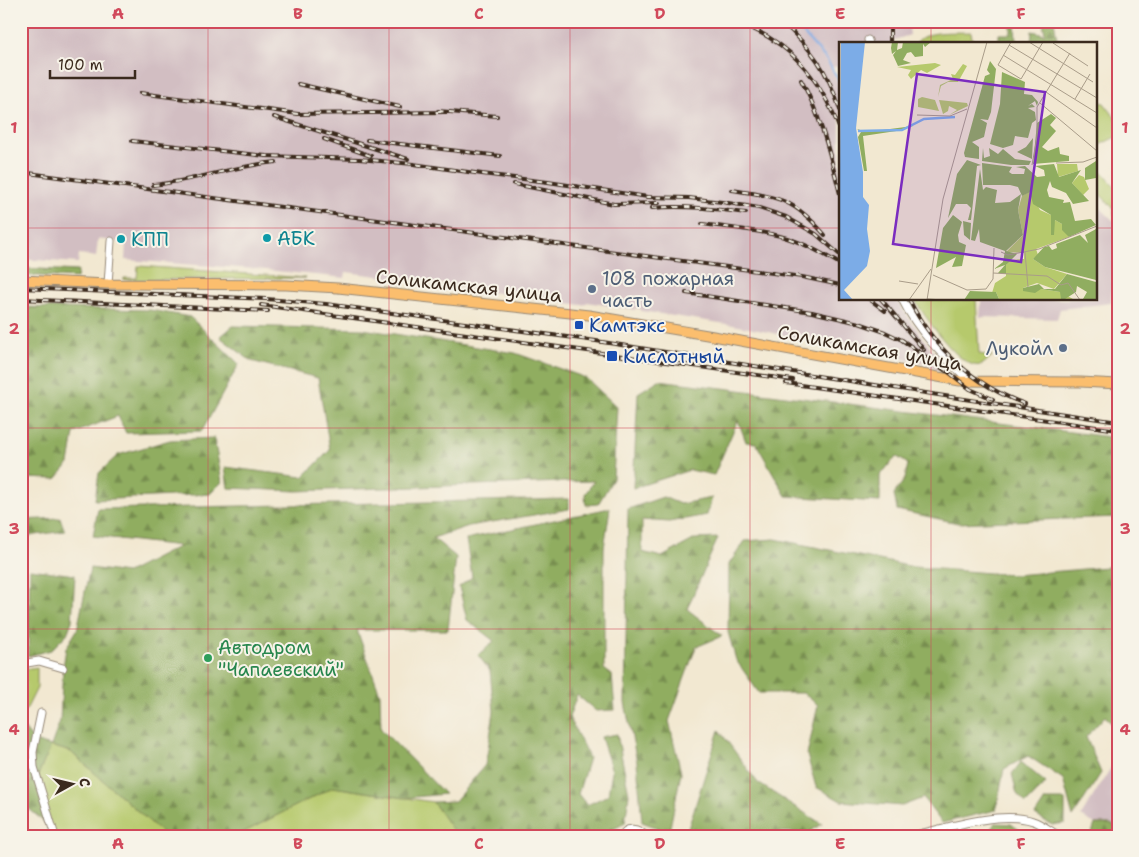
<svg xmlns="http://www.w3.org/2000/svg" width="1139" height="857" font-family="'Shantell Sans',sans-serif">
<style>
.industrial{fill:#d2bec2}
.green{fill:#b6c96c;stroke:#787a45}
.forest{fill:url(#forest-firs);stroke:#666c3f}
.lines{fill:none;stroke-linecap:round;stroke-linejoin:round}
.stream{stroke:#7cace7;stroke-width:2}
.minor-casing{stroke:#968978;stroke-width:9}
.major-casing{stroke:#968978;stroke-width:11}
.minor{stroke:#fff;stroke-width:7}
.major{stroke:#fbbe6e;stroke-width:9}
.rail-casing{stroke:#3b2a1e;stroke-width:4}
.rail{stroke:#f7f3e8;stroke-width:2;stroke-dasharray:5.5;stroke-linecap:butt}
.grid{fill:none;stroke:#d1495b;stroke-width:1;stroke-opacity:0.55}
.culture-dot{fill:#0f9aa8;stroke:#f7f3e8;stroke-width:2}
.service-dot{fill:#5c6f8a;stroke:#f7f3e8;stroke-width:2}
.transit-dot{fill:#1a4fb4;stroke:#f7f3e8;stroke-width:2}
.leisure-dot{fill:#2e9e5b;stroke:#f7f3e8;stroke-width:2}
.labels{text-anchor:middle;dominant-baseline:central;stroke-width:4;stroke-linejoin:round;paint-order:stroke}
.culture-label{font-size:19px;fill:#0d838f;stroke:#f7f3e8;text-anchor:start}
.service-label{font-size:19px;fill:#4e5e75;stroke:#f7f3e8;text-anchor:start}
.street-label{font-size:19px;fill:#3b2a1e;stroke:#f7f3e8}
.transit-label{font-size:19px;fill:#164399;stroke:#f7f3e8;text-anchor:start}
.leisure-label{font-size:19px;fill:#27864d;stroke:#f7f3e8;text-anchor:start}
.inset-river{fill:none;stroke:#7cace7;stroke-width:2.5}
.inset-road{fill:none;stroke:#a99c89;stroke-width:1}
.view{fill:#7b2cbf;fill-opacity:0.15;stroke:#7b2cbf;stroke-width:2.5}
.inset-edge{fill:none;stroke:#3b2a1e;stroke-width:2.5}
.neatline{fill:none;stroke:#d1495b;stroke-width:2}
.grid-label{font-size:16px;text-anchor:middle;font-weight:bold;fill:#d1495b}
</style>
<defs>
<pattern id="forest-firs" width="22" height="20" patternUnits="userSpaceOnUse" patternTransform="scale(1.25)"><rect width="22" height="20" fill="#90ad60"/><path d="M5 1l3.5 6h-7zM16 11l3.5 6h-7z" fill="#778d4f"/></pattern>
</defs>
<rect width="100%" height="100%" fill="#f7f3e8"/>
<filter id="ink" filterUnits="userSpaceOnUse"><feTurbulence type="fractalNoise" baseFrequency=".02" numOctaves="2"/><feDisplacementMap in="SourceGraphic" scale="10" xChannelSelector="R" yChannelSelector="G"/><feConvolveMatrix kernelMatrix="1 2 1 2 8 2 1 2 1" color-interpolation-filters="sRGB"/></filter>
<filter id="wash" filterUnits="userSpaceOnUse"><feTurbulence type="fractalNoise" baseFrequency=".0096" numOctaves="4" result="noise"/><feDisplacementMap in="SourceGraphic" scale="20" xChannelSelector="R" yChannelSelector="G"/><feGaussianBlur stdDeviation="1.12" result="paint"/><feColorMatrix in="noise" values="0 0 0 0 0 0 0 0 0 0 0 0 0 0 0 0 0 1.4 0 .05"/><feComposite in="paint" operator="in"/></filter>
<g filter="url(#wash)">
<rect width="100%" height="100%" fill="#f2e8d1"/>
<path class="industrial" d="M 21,21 L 790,21 L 796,27 L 794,21 L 908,21 L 910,35 L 894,40 L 893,44 L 840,44 L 840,71 L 838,66 L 831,68 L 840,87 L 840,299 L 895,299 L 933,351 L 941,357 L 934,364 L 939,369 L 937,371 L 927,364 L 733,325 L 641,311 L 641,309 L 635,308 L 635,310 L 587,302 L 587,304 L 581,305 L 449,286 L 449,285 L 346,272 L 345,278 L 256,269 L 125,260 L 126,243 L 98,239 L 96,257 L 79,254 L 78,263 L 21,259 Z
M 1095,203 L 1115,222 L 1111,303 L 1060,309 L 1057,319 L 980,317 L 981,299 L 1095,299 Z
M 1118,756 L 1118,827 L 1110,824 L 1095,824 L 1081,816 Z"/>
<path class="green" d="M 971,32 L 973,44 L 916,44 C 922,29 958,33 971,32 Z
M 1095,101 L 1104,103 L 1118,121 L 1118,136 L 1095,147 Z
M 1095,167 L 1103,173 L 1118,190 L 1118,236 L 1113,208 L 1095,189 Z
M 138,266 L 306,278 L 124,280 L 124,278 L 137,278 Z
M 914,299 L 976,299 L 979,354 L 992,356 C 989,358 986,362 983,364 C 963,376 923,313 914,299 Z
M 37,667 L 37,688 L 26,710 L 21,712 L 21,670 Z
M 51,746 L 71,752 L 166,836 L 50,836 L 38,775 Z
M 333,787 L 433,802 L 457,836 L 236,836 Z"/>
<path class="forest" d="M 1011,21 L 1015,21 L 1016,44 L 999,44 L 999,34 L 1011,34 Z
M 1043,21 L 1054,21 L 1058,44 L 1031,44 L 1032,31 L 1045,34 Z
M 21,268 L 78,271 L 77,278 L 21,275 Z
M 21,307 L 150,310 L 190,317 L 239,364 L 202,431 L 126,433 L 118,416 L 74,433 L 69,464 L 56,479 L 21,478 Z
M 233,326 L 363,329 L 515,353 L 586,378 L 617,407 L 613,479 L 598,504 L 586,505 L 585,494 L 594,481 L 297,491 L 228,488 L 225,467 L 303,477 L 330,450 L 318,378 L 251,361 L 220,337 Z
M 659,380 L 1118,438 L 1118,517 L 958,523 L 897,510 L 894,494 L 905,479 L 908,464 L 896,456 L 880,476 L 880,502 L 786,496 L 756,443 L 746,442 L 738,420 L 714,475 L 690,470 L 633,488 L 638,393 Z
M 214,438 L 222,482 L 210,494 L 95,500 L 99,473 L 118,455 L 170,440 Z
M 663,497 L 680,504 L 712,498 L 707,515 L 669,522 L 642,520 L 642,552 L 662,557 L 695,539 L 718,538 L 687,609 L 722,636 L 696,647 L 669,721 L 681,773 L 669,832 L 642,822 L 637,762 L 625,703 L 628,509 Z
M 569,499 L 569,509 L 469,526 L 433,538 L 456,557 L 448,630 L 357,630 L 380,694 L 381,729 L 445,794 L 404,798 L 333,787 L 236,836 L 166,836 L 71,752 L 51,746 L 38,775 L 48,825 L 21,802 L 21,729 L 24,728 L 34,741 L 51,746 L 60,721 L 63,668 L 66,648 L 77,630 L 90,568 L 127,573 L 180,546 L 93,536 L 98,509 Z
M 610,508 L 604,548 L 604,669 L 612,675 L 615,710 L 596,711 L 577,695 L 569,717 L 589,758 L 578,794 L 587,805 L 608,795 L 612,771 L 601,737 L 617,734 L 629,794 L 625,823 L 610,831 L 608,836 L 457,836 L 433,802 L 455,801 L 485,765 L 488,749 L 494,711 L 490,671 L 478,655 L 494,641 L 467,620 L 459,587 L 472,577 L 466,539 Z
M 60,518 L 65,531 L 21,537 L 21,520 Z
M 775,539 L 914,567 L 1015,575 L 1118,566 L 1118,731 L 1105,716 L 1086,737 L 1101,773 L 1073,817 L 1063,779 L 1028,756 L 1004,769 L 996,810 L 942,823 L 923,798 L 902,806 L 841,801 L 816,787 L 807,755 L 818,705 L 803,693 L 759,693 L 736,660 L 728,632 L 729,564 L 745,541 Z
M 30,569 L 75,575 L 72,621 L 67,634 L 51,650 L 28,656 Z
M 719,730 L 758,783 L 822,824 L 809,832 L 687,832 Z
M 1021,762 L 1046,783 L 1026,804 L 1017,794 L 1012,774 Z
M 1045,800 L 1065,800 L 1065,823 L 1052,825 L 1035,815 Z
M 995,823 L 1011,824 L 1028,836 L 986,836 Z
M 1095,824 L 1110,824 L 1118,827 L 1118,836 L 1091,836 Z"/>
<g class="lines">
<path class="stream" d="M 792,21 L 827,60 L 840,83"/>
</g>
</g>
<g filter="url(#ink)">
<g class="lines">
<defs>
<path id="minor" d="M 868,40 L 869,44
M 108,284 L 111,241
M 902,299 C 918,332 945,358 971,382
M 21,664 L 39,661 L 63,668
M 41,713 L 33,752 L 34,767 L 55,836
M 622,836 C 626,826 639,828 645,836
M 912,836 C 945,828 1001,810 1033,821 C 1043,824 1051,832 1060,836"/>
<path id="major" d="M 21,280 L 108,284 L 286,285 L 338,288 L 589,315 L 719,337 L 960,381 L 1081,382 L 1118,384"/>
</defs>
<use href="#minor" class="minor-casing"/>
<use href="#major" class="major-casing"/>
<use href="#minor" class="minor"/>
<use href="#major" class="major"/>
<defs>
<path id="rail" d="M 517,21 L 569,25 L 600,21
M 734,21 C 790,41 819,76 840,130
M 781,21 C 811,48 828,70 840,110
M 890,21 L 890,44
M 801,80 C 821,116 830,155 840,194
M 298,84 L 400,107
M 140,93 L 298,114 L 444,112
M 438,111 L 497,116
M 274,117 L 408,159
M 324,139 L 371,156
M 367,140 L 500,156
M 132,141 L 266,156 L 359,159 L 413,164 L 482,174 L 548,182 L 648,197 L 689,198 L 722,202 L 759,208 L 786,217 L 816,234 L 840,255
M 21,172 L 802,277 L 840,285
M 514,184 L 614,204 L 659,203
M 153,185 C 194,181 234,166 276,162
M 732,190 C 778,197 793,198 825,235
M 652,208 C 684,205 715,209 746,213
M 702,224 C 730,228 760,230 787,238 C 806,244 823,254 840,264
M 21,288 L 266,299 L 326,304 L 596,341 L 951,397 L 1118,422
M 686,293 L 812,312 L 859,323 L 885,332 L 902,340 L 946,371
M 21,299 L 268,311
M 869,299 L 885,311
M 881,299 L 924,350
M 909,299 C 932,347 975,386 1025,404
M 261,305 L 793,380
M 942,367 L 970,389 L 993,399
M 786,383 L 1118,430"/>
</defs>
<use href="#rail" class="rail-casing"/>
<use href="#rail" class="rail"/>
</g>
</g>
<path class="grid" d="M 208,21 L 208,836M 389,21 L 389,836M 570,21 L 570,836M 750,21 L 750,836M 931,21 L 931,44M 21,228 L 840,228M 1095,228 L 1118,228M 931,299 L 931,836M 21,428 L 1118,428M 21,629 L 1118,629"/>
<g class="culture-dot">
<circle cx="267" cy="238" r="5"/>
<circle cx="121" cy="239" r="5"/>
</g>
<g class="service-dot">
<circle cx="592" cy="289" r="5"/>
<circle cx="1063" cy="348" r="5"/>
</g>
<g class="transit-dot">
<rect x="574" y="320" width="10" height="10" rx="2.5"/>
<rect x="606" y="350" width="12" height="12" rx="2.5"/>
</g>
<circle class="leisure-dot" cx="208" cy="658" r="5"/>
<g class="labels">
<g class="culture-label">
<text x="277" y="238">АБК</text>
<text x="131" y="239">КПП</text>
</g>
<g class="service-label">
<text x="602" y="278">108 пожарная<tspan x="602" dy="22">часть</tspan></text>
<text x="1053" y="348" text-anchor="end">Лукойл</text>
</g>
<g class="street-label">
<text transform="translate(469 286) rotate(6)">Соликамская улица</text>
<text transform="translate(870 348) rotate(10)">Соликамская улица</text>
</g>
<g class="transit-label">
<text x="589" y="325">Камтэкс</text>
<text x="623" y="356">Кислотный</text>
</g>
<g class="leisure-label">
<text x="218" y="647">Автодром<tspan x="218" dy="22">"Чапаевский"</tspan></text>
</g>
</g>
<g transform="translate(839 42)">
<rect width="258" height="258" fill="#f2e8d1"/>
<path d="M 96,21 L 102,23 L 88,31 L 82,28 L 72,37 L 69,33 L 72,28 L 58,25 ZM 124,22 L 128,24 L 119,40 L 109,40 L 102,44 L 99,55 L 101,43 L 114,37 L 112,32 L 116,33 ZM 83,55 L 96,58 L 100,69 L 79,65 L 79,57 ZM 100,58 L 128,61 L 129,64 L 110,73 L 118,68 L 110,64 L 109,69 L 104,72 ZM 218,122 L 238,122 L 239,129 L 219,135 ZM 240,133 L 245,135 L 250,147 L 244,153 L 233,141 ZM 191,149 L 201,168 L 212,173 L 212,188 L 216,178 L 223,182 L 230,195 L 197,207 L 199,213 L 194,217 L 206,225 L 228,232 L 215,247 L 198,241 L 184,246 L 184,249 L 202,247 L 221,250 L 234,257 L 160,257 L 157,250 L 153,251 L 156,241 L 167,234 L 167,223 L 171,218 L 185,217 L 185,211 L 167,210 L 184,193 L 179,168 L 183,154 Z" fill="#b6c96c"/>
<path d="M 53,0 L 59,0 L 58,8 L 63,6 L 64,0 L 92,0 L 86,5 L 84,2 L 84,14 L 76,15 L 72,10 L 68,11 L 64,18 L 72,21 L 59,24 L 54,13 L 57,9 L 53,12 L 52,6 ZM 151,19 L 157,27 L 152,70 L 149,78 L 141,77 L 148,81 L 145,95 L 133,100 L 140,105 L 140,117 L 126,115 L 125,111 L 146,34 L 151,32 L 148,28 ZM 163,30 L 186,40 L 185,52 L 193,53 L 199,60 L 198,64 L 196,59 L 189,64 L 193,62 L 196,65 L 189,66 L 196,70 L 197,78 L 193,81 L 189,96 L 176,94 L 174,103 L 164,106 L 151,102 L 161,62 ZM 212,72 L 217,76 L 211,83 L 217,89 L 203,105 L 209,109 L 220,105 L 221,112 L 230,114 L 230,119 L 194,122 L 198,81 ZM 74,84 L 64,88 L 24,94 L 28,129 L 25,129 L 19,95 L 22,90 L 18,87 L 28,90 ZM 194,96 L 193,117 L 178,110 L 187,105 ZM 144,106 L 145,116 L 151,114 L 150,106 L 159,112 L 164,107 L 176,117 L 192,119 L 190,123 L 172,123 L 143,119 ZM 128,118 L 142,123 L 138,124 L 132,178 L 129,178 L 132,166 L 128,162 L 117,162 L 109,176 L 118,132 ZM 257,119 L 257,136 L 246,138 L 246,126 ZM 143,121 L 173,125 L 170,130 L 173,132 L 185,132 L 186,127 L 177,125 L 186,124 L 198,135 L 206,134 L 205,128 L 196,124 L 215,122 L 220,135 L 242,128 L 233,141 L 250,159 L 234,162 L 227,151 L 213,145 L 211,139 L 208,148 L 210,155 L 225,158 L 224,161 L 231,160 L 236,179 L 252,177 L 257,183 L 230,195 L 223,188 L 223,182 L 216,178 L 215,193 L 212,193 L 212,173 L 194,162 L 191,150 L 183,154 L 179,145 L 171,143 L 144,143 ZM 141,127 L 144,148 L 147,145 L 158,148 L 156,161 L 171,160 L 182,152 L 179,168 L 184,193 L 167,209 L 178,212 L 167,223 L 167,232 L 159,231 L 166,223 L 155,227 L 164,220 L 166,209 L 141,200 L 140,187 L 136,199 L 132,198 ZM 114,173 L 123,180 L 119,193 L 120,200 L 127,203 L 123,224 L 113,225 L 117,215 L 97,226 L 104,186 ZM 124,179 L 132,181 L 131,198 L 125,193 ZM 257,187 L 257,238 L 206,225 L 194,217 L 205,205 L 210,204 L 213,208 L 218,206 L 217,202 L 241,193 L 249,201 L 246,193 ZM 228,232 L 257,240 L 257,257 L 244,257 L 248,250 L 238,244 L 237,250 L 226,257 L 222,257 L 221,250 L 202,247 L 196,251 L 184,249 L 184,246 L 200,242 L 205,247 L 216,247 ZM 131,249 L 157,250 L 160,257 L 125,258 Z" fill="#90ad60"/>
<path d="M 2,0 L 26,0 L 17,86 L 24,130 L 24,155 L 30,163 L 28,187 L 31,209 L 28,224 L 5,248 L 14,258 L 0,257 Z" fill="#7cace7"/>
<path class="inset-river" d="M 19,89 L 63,88 L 85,77 L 116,75"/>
<path class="inset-road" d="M 172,0 L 159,23 L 182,37 L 204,0M 190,0 L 254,40M 214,1 L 249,24M 170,3 L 258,56M 164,13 L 258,71M 207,50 L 258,86M 236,57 L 251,32M 201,61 L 258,109M 78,73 L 111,74 L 128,67M 217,121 L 244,120 L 258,115M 193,123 L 198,95 L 198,65 L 231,11M 162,210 L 169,213 L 200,207 L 258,184M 186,210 L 189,245M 154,231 L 208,234 L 222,243 L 229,241 L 241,258M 94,233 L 128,248 L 147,247 L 154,237 L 155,206M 60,239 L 79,242M 88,257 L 105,258M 70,258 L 92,227M 88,258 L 104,157 L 148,0"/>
<path class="view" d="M 78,32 L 206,50 L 182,220 L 54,202 Z"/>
<rect width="258" height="258" class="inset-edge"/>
</g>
<rect width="1139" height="857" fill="none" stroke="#f7f3e8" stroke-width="55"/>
<g transform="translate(72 784) rotate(82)" stroke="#f7f3e8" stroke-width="4" paint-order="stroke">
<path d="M0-4L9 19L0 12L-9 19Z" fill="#3b2a1e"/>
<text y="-8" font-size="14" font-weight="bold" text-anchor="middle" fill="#3b2a1e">С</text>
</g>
<path d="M50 70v8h85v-8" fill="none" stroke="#3b2a1e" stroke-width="2.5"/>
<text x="58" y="70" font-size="15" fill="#3b2a1e" stroke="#f7f3e8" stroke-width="4" paint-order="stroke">100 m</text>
<rect x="28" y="28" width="1084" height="802" class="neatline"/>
<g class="grid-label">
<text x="118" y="19">A</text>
<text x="298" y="19">B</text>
<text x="479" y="19">C</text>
<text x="660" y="19">D</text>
<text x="840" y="19">E</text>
<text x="1021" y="19">F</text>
<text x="14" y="133">1</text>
<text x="1125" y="133">1</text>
<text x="14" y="334">2</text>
<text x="1125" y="334">2</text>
<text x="14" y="534">3</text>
<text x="1125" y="534">3</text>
<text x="14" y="735">4</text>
<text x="1125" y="735">4</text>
<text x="118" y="849">A</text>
<text x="298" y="849">B</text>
<text x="479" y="849">C</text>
<text x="660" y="849">D</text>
<text x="840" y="849">E</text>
<text x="1021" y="849">F</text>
</g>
</svg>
